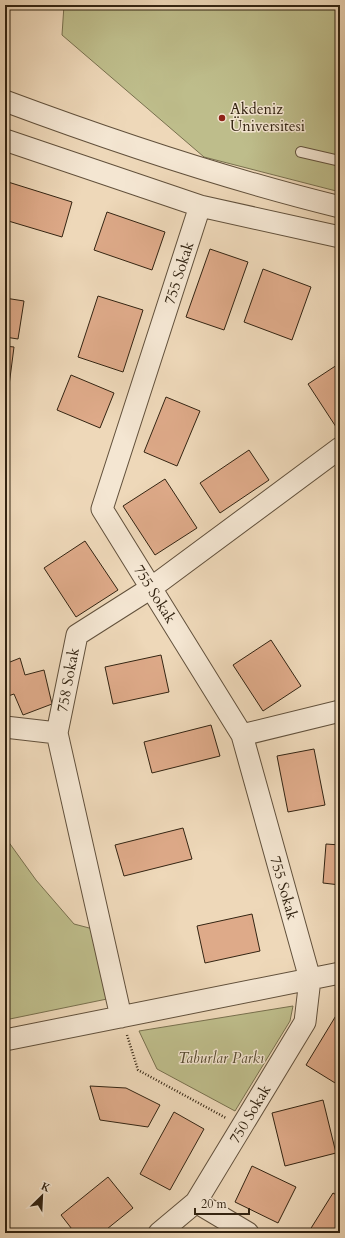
<svg xmlns="http://www.w3.org/2000/svg" width="345" height="1238" font-family="Cardo,serif">
<style>
.green{fill:#bebd8b;stroke:#78704e}
.building{fill:#deaa89;stroke:#332412}
.lines{fill:none;stroke-linecap:round;stroke-linejoin:round}
.service-casing{stroke:#62513c;stroke-width:12}
.minor-casing{stroke:#62513c;stroke-width:23}
.path{stroke:#332412;stroke-width:2.5;stroke-dasharray:1 2;stroke-linecap:butt}
.service{stroke:#f4e6d2;stroke-width:10}
.minor{stroke:#f4e6d2;stroke-width:21}
.poi-dot{fill:#8f2418;stroke:#f4e6d2;stroke-width:1.5}
.labels{text-anchor:middle;dominant-baseline:central;stroke-width:3;stroke-linejoin:round;paint-order:stroke}
.poi-label{font-size:15px;fill:#332412;stroke:#f4e6d2;text-anchor:start}
.street-label{font-size:15px;fill:#332412;stroke:#f4e6d2}
.park-label{font-size:15px;font-style:italic;fill:#564a30;stroke:#f4e6d2}
</style>
<rect width="100%" height="100%" fill="#eed8b9"/>
<filter id="stains"><feTurbulence type="fractalNoise" baseFrequency=".005" numOctaves="4"/><feColorMatrix values="0 0 0 0 .2 0 0 0 0 .09 0 0 0 0 .02 0 0 0 .5 -.17"/></filter>
<radialGradient id="worn" r=".72"><stop offset=".6" stop-color="#630" stop-opacity="0"/><stop offset="1" stop-color="#630" stop-opacity=".3"/></radialGradient>
<path class="green" d="M 64,5 L 340,5 L 340,192 L 204,157 L 62,35 Z
M 5,837 L 36,880 L 74,924 L 93,929 L 107,999 L 5,1020 Z
M 293,1006 L 290,1021 L 235,1111 L 157,1069 L 139,1031 Z"/>
<path class="building" d="M 8,182 L 72,202 L 62,237 L 5,220 L 5,193 Z
M 107,212 L 165,232 L 152,270 L 94,250 Z
M 210,249 L 248,262 L 224,330 L 186,317 Z
M 263,269 L 311,287 L 292,340 L 244,322 Z
M 98,296 L 143,310 L 123,372 L 78,357 Z
M 5,298 L 24,301 L 18,339 L 5,337 Z
M 5,346 L 14,347 L 6,409 L 5,408 Z
M 340,363 L 340,433 L 308,384 Z
M 71,375 L 114,393 L 100,428 L 57,410 Z
M 166,397 L 200,411 L 177,466 L 144,452 Z
M 249,450 L 269,480 L 220,513 L 200,483 Z
M 165,479 L 197,528 L 155,555 L 123,506 Z
M 85,541 L 118,590 L 76,617 L 44,568 Z
M 271,640 L 301,686 L 263,711 L 233,665 Z
M 161,655 L 169,692 L 113,704 L 105,667 Z
M 20,658 L 25,675 L 44,670 L 52,704 L 23,715 L 14,694 L 5,697 L 5,664 Z
M 211,725 L 220,756 L 152,773 L 144,742 Z
M 314,749 L 325,805 L 288,812 L 277,756 Z
M 183,828 L 192,859 L 124,876 L 115,845 Z
M 326,844 L 340,845 L 340,885 L 323,883 Z
M 252,914 L 260,951 L 205,963 L 197,926 Z
M 340,1009 L 340,1086 L 306,1065 Z
M 90,1086 L 126,1088 L 160,1105 L 148,1127 L 100,1120 Z
M 323,1100 L 336,1153 L 285,1166 L 272,1113 Z
M 174,1112 L 204,1129 L 170,1190 L 140,1174 Z
M 252,1166 L 296,1187 L 278,1223 L 235,1202 Z
M 108,1177 L 133,1208 L 102,1233 L 75,1233 L 61,1215 Z
M 333,1193 L 340,1197 L 340,1233 L 308,1233 Z"/>
<g class="lines">
<defs>
<path id="service" d="M 301,152 L 340,161"/>
<path id="minor" d="M 5,101 C 115,142 226,179 340,207
M 5,140 L 200,206 L 340,237
M 5,727 L 57,733
M 242,735 L 340,711
M 121,1017 L 57,733 L 77,635 L 151,588 L 340,448
M 5,1040 L 340,973
M 196,1202 L 248,1233
M 159,1233 L 196,1202 L 305,1022 L 310,979 L 242,735 L 102,509 L 200,206"/>
</defs>
<use href="#service" class="service-casing"/>
<use href="#minor" class="minor-casing"/>
<path class="path" d="M 127,1035 L 138,1070 L 226,1118"/>
<use href="#service" class="service"/>
<use href="#minor" class="minor"/>
</g>
<circle class="poi-dot" cx="222" cy="118" r="4"/>
<g class="labels">
<g class="poi-label">
<text x="230" y="109">Akdeniz<tspan x="230" dy="17">Üniversitesi</tspan></text>
</g>
<g class="street-label">
<text transform="translate(179 273) rotate(-72)">755 Sokak</text>
<text transform="translate(155 594) rotate(58)">755 Sokak</text>
<text transform="translate(68 680) rotate(-79)">758 Sokak</text>
<text transform="translate(284 888) rotate(74)">755 Sokak</text>
<text transform="translate(250 1114) rotate(-59)">750 Sokak</text>
</g>
<g class="park-label">
<text x="221" y="1058">Taburlar Parkı</text>
</g>
</g>
<rect width="345" height="1238" fill="none" stroke="#eed8b9" stroke-width="20"/>
<rect x="6" y="6" width="333" height="1226" fill="none" stroke="#332412" stroke-width="2"/>
<rect x="10" y="10" width="325" height="1218" fill="none" stroke="#332412"/>
<g transform="translate(42 1196) rotate(24)" stroke="#f4e6d2" stroke-width="3" paint-order="stroke">
<path d="M0-3L7 15L0 10L-7 15Z" fill="#332412"/>
<text y="-6" font-size="11" font-weight="bold" text-anchor="middle" fill="#332412">K</text>
</g>
<path d="M195 1208v6h54v-6" fill="none" stroke="#332412" stroke-width="2"/>
<text x="201" y="1208" font-size="12" fill="#332412" stroke="#f4e6d2" stroke-width="3" paint-order="stroke">20 m</text>
<rect width="100%" height="100%" filter="url(#stains)"/>
<rect width="100%" height="100%" fill="url(#worn)"/>
</svg>
